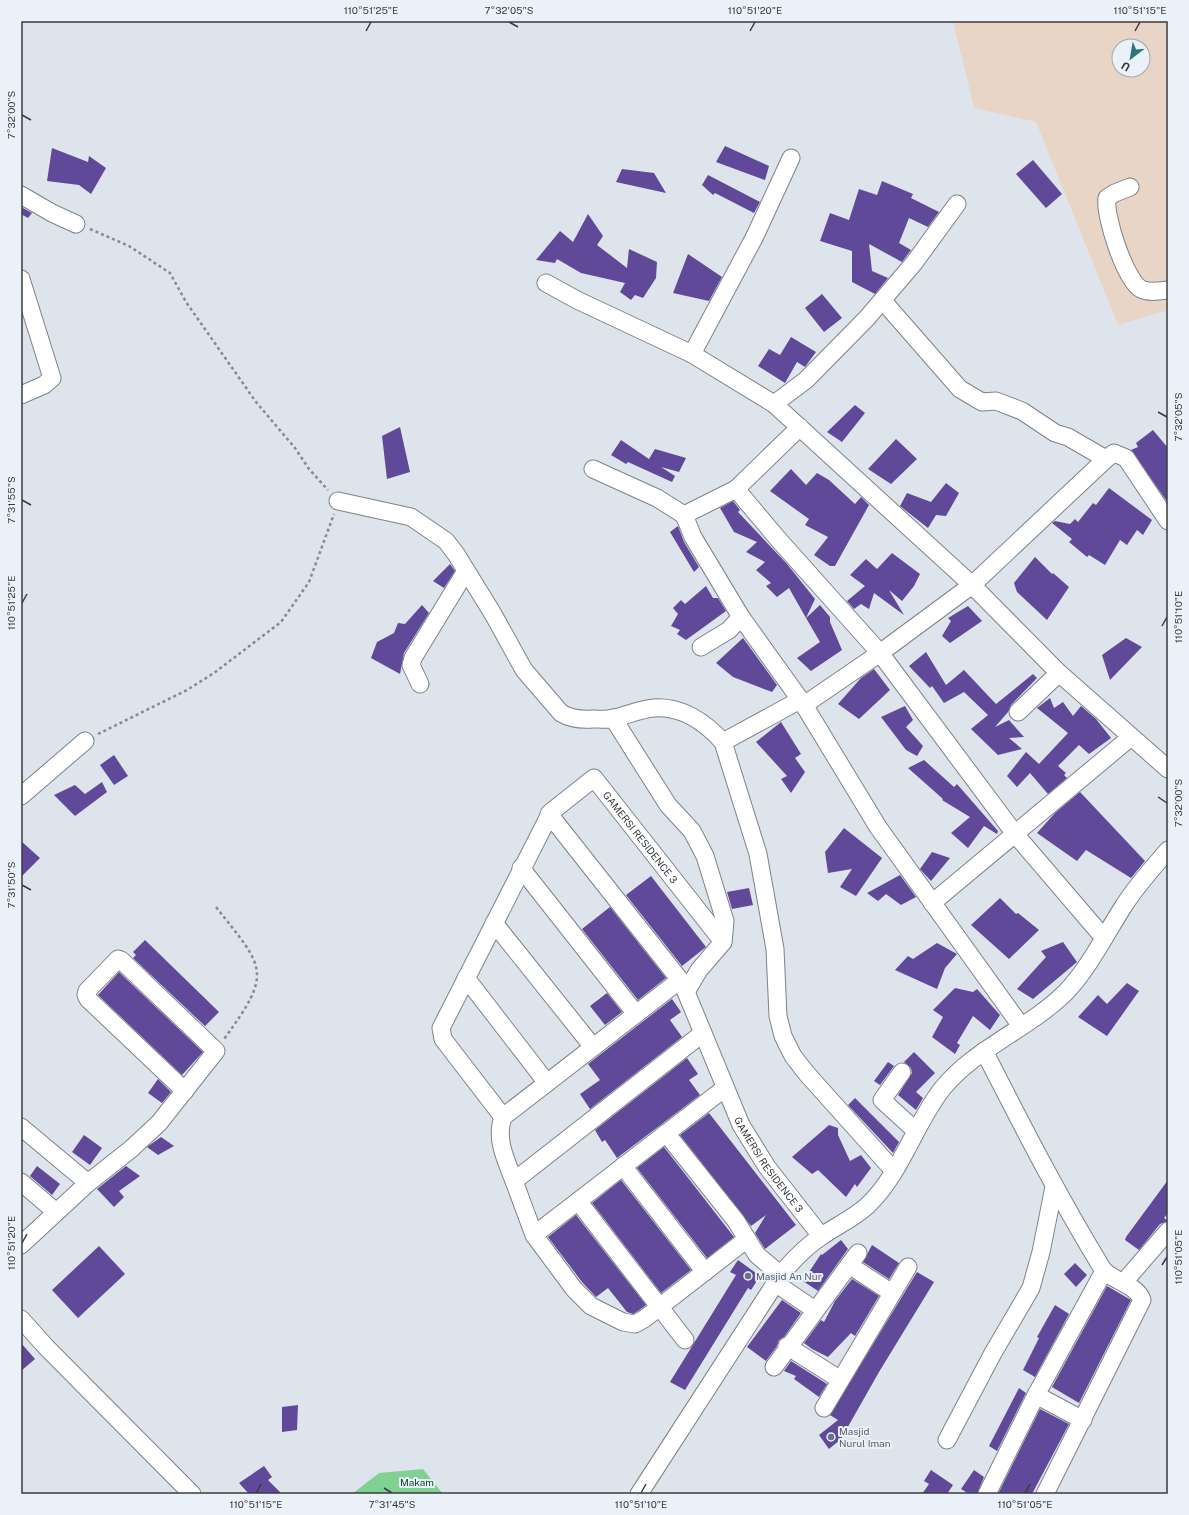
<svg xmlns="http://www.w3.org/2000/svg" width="1189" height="1515" font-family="'Public Sans',sans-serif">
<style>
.industrial{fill:#e9d5c6;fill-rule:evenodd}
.green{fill:#81d193}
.building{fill:#604998}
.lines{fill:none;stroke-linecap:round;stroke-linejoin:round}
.minor-casing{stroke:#7d828a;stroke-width:19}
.path{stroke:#858a8f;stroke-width:2.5;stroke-dasharray:3 3;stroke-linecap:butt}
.minor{stroke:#fff;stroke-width:17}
.ticks{fill:none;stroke:#383b3e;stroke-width:1.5}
.worship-dot{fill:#6b7280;stroke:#ebf1f9;stroke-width:1.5}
.labels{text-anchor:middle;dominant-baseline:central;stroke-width:4;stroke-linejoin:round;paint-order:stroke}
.street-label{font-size:10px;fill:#383b3e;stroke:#ebf1f9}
.worship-label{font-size:10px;fill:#5b616d;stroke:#ebf1f9;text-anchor:start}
.park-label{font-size:10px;fill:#074920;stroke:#ebf1f9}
.neatline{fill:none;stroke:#383b3e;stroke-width:1.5}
.ticks-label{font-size:10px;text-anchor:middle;fill:#383b3e}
</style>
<rect width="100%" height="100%" fill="#dee4ec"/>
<path class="industrial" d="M 953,21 L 1168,21 L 1168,310 L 1118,325 L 1036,122 L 974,108 ZM 1119,46 L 1143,46 L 1143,70 L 1119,70 Z"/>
<path class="green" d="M 423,1469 L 443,1494 L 352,1494 L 379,1473 Z"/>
<path class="building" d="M 725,146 L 769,166 L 765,180 L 716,162 Z
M 52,148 L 88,162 L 89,156 L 106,168 L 91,194 L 79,185 L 47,181 Z
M 1033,160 L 1062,194 L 1046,208 L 1016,174 Z
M 622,169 L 654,173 L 666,193 L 616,182 Z
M 708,175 L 760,202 L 754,213 L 715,193 L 713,195 L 702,185 Z
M 882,181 L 913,194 L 911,198 L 939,212 L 928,227 L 909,218 L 899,243 L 911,250 L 902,262 L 869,244 L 872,271 L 888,278 L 875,294 L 852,282 L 852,251 L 820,241 L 830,213 L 849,220 L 859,189 L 877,195 Z
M 21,207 L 32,213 L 28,218 L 21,214 Z
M 588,214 L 603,236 L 597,245 L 627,268 L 629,249 L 657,262 L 656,278 L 643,298 L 635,295 L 631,300 L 620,292 L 625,283 L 581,273 L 557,259 L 555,263 L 536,260 L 560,231 L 573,242 Z
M 688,254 L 722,277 L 709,301 L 673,293 Z
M 822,294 L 842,318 L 824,332 L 805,308 Z
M 791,337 L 816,352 L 805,367 L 797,362 L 785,383 L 758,366 L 769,349 L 780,355 Z
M 855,405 L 865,413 L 842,442 L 827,432 Z
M 400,427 L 410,472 L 387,479 L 382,436 Z
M 1153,430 L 1168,448 L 1168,503 L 1131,450 L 1138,447 L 1136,443 Z
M 896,439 L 917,459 L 891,484 L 868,469 Z
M 621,440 L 649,459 L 655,449 L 686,458 L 679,472 L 661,467 L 675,476 L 672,482 L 628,462 L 626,464 L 611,455 Z
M 791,469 L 806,485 L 817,473 L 829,480 L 855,504 L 861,497 L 869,505 L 835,566 L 830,566 L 814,555 L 828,537 L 805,525 L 809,519 L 770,491 Z
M 946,483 L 959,493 L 946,516 L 936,515 L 928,528 L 900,506 L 907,493 L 931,502 Z
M 1109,488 L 1152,520 L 1143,535 L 1137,530 L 1127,545 L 1120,540 L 1105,565 L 1089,555 L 1087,557 L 1069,542 L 1072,539 L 1052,523 L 1055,521 L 1070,524 L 1075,519 L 1078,522 L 1093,503 L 1096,505 Z
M 733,501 L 740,510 L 738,512 L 787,564 L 815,599 L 806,618 L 789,588 L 777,597 L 766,586 L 771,583 L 756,570 L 765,562 L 746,552 L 757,542 L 734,532 L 720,508 Z
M 678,526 L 684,542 L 699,567 L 694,572 L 670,532 Z
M 892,553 L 920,574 L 914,586 L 902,601 L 889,590 L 904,615 L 874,593 L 869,609 L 861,604 L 854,609 L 847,601 L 865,586 L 850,575 L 866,559 L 877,569 Z
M 1035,557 L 1052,574 L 1053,573 L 1069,587 L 1047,620 L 1017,592 L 1014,583 Z
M 450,564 L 455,571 L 444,588 L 433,581 Z
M 706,586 L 713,598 L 718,598 L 726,611 L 686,640 L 677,634 L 680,630 L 671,626 L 678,614 L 673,608 L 681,600 L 685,604 Z
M 422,605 L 429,613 L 404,653 L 400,674 L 371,658 L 377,642 L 394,633 L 398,623 L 405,624 Z
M 820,605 L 830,617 L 830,622 L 842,650 L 811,671 L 797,658 L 820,642 L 806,618 Z
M 968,606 L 982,621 L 950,643 L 942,636 L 951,621 L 948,618 Z
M 743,638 L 777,685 L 772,692 L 733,677 L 716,663 Z
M 1126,638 L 1142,647 L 1110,680 L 1102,655 Z
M 926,652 L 946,685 L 964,670 L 996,704 L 1033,674 L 1037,678 L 1011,705 L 1008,712 L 995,727 L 1009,720 L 1024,737 L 1009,738 L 1022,749 L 998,755 L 971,729 L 988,715 L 964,692 L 944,703 L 932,686 L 930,688 L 909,666 Z
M 874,669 L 890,690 L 859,719 L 838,704 L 861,678 Z
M 1050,698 L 1054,708 L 1063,702 L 1073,716 L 1081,706 L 1096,719 L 1111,738 L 1089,754 L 1079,745 L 1058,766 L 1066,773 L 1064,775 L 1067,778 L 1048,794 L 1030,773 L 1017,787 L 1007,776 L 1026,752 L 1039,764 L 1068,733 L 1037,708 Z
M 905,706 L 913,720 L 906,727 L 923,746 L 917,756 L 906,750 L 881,717 Z
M 781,722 L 801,754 L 795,758 L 805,772 L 791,793 L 781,779 L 787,776 L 756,742 Z
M 114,755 L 128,776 L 114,785 L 100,765 Z
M 924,760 L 954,787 L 957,784 L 998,831 L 997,834 L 984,826 L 968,848 L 951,833 L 970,817 L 942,800 L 943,799 L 908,768 Z
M 102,782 L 107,792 L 75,816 L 54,795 L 75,785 L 85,794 Z
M 1080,792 L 1145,861 L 1131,878 L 1086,850 L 1077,861 L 1037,833 L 1055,813 Z
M 844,828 L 882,858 L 856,896 L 840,887 L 852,869 L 828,873 L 825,852 Z
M 21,841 L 40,858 L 21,877 Z
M 932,852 L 950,858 L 931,881 L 920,869 Z
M 900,875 L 916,897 L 901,905 L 886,894 L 878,901 L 867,893 Z
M 651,876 L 706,947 L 682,966 L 626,895 Z
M 749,888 L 753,905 L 732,909 L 727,892 Z
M 1000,898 L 1016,914 L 1018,913 L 1039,930 L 1009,959 L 971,925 Z
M 610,907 L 666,978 L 638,1000 L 582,929 Z
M 145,940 L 219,1012 L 205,1026 L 133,958 L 136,955 L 133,952 Z
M 1063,942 L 1077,962 L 1033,999 L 1017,989 L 1046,957 L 1041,951 Z
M 937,943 L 957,954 L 945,968 L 937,989 L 895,970 L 908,956 L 913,959 Z
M 119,972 L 203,1052 L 182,1075 L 98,995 Z
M 1127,983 L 1139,991 L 1107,1036 L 1078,1017 L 1098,995 L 1107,1004 Z
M 955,988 L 973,992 L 977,989 L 1000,1015 L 990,1030 L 973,1016 L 957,1043 L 960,1045 L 955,1054 L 932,1037 L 943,1017 L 933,1010 Z
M 607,993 L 622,1012 L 605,1025 L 590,1006 Z
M 672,999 L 681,1012 L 670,1020 L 682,1037 L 590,1109 L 580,1094 L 600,1080 L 588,1064 Z
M 914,1052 L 935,1073 L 916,1092 L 923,1098 L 916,1110 L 898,1095 L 912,1073 L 911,1068 L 904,1062 Z
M 687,1058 L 698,1074 L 689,1080 L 700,1095 L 617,1158 L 605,1140 L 602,1142 L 595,1130 Z
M 888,1062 L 894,1066 L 880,1085 L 874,1081 Z
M 158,1079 L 171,1092 L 162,1103 L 148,1093 Z
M 855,1098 L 899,1142 L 893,1153 L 848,1105 Z
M 709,1113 L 796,1225 L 765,1249 L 755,1233 L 766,1215 L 751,1226 L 680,1135 Z
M 829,1125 L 838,1128 L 838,1135 L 850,1161 L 861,1155 L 871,1168 L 857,1187 L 855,1184 L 846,1197 L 818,1170 L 812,1174 L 792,1157 Z
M 84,1135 L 102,1148 L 90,1165 L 72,1152 Z
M 161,1137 L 174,1146 L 158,1155 L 147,1147 Z
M 664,1147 L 734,1237 L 707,1258 L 637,1168 Z
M 37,1166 L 60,1184 L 52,1195 L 30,1176 Z
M 126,1166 L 140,1176 L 119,1191 L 124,1197 L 114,1207 L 97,1189 Z
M 621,1180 L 691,1270 L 661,1293 L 592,1203 Z
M 1168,1180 L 1168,1213 L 1164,1218 L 1168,1221 L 1160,1224 L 1139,1250 L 1125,1240 L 1126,1237 Z
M 576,1215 L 646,1305 L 638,1311 L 633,1314 L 627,1312 L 608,1288 L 596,1297 L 582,1282 L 548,1237 Z
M 841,1240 L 848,1249 L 818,1291 L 803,1281 L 821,1254 L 822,1255 Z
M 872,1245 L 899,1263 L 889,1279 L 863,1262 Z
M 99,1246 L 125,1274 L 78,1318 L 52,1290 Z
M 738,1260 L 760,1276 L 751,1290 L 748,1288 L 685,1390 L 670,1382 L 736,1275 L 730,1272 Z
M 1075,1263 L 1087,1275 L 1076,1287 L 1064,1274 Z
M 917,1272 L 934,1282 L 879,1372 L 841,1439 L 829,1449 L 819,1435 L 838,1420 L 830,1415 Z
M 852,1279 L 879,1296 L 855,1336 L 851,1333 L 828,1357 L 812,1349 L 804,1343 L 821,1320 L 824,1322 L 835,1301 Z
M 1107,1286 L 1131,1300 L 1079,1403 L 1052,1387 Z
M 782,1300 L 801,1313 L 784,1337 L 779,1340 L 777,1346 L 766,1361 L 747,1347 Z
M 1055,1305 L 1069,1314 L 1035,1377 L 1023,1370 L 1039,1338 L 1037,1337 Z
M 21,1343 L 35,1359 L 21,1371 Z
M 791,1361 L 827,1384 L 819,1397 L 794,1379 L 796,1376 L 784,1371 Z
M 1019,1388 L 1026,1393 L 997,1451 L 989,1446 Z
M 298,1405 L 297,1430 L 282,1432 L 282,1407 Z
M 1040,1409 L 1069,1424 L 1032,1494 L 998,1494 Z
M 264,1466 L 272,1477 L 268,1480 L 282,1494 L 249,1494 L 239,1483 Z
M 931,1470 L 953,1485 L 947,1494 L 922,1494 L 929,1484 L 924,1481 Z
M 974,1470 L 984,1477 L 977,1494 L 969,1494 L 961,1489 Z"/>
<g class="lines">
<defs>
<g id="minor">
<path d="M 1130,187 L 1115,193 L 1107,198 C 1104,215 1125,280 1141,289 C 1149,293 1159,291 1168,290"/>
<path d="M 21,195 L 52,213 L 76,224"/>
<path d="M 21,279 L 52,378 L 44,385 L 21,395"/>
<path d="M 546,283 L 577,300 L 692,354 L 774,404 L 972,585 L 1059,673 L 1168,769"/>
<path d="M 883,301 L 960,389 L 982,402 L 996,401 L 1022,411 L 1055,433 L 1068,437 L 1106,459"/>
<path d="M 692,354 L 755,236 L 791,158"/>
<path d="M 774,404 L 806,380 L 867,318 L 914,263 L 957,204"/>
<path d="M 800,427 L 736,489 L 684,515 L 693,537 L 741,617 L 804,705 L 878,827 L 1021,1026"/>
<path d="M 593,469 L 657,498 L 684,515"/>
<path d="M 736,489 L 778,539 L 880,653 L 1015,834 L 1104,938"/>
<path d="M 338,501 L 411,517 L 446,541 L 456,554 L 493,614 L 524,670 L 561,713 C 571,719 581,720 593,719 C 600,719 608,720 615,718 C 628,715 640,709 654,708 C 681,706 705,722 723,742 L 758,854 L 775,949 L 778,1016 L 783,1036 L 793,1056 L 807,1074 L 894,1171"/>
<path d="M 701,647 L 729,630 L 741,617"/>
<path d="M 420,684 L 411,665 L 413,658 L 466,571"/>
<path d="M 804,705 L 880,653 L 972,585 L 1106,459 L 1114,453 L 1126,458 L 1168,521"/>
<path d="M 1018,712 L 1059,673"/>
<path d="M 613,718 L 668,805 L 692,831 L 705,856 L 725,921 L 723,942 L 699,970 L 686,992"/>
<path d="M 723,742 L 800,700"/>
<path d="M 21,796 L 85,741"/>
<path id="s1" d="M 549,814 L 680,980 L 686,992 L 741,1125 L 767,1167 L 821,1236"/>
<path d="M 521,868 L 636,1014"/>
<path d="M 932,903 L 1131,737"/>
<path d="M 494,923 L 593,1047"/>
<path d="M 466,978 L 547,1083"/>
<path d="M 984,1051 C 1022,1125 1059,1198 1102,1268 C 1109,1280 1137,1284 1142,1300 L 1045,1494"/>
<path d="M 902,1072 L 882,1100 L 916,1131"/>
<path d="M 725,1088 L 534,1235 L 574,1289 L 591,1306 L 623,1322 L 635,1324 L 644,1319 L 747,1239"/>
<path id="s2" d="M 503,1117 L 443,1039 L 441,1028 L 551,812 L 594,778 L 723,942"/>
<path d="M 21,1127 L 88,1183"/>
<path d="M 666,1133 L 736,1221 L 757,1255 L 781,1275"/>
<path d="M 623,1166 L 705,1272"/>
<path d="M 514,1181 C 506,1160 495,1139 503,1117 L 680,980"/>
<path d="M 21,1182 L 56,1212"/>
<path d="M 578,1201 L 685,1340"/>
<path d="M 534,1235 L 514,1181 L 703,1033"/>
<path d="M 21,1245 L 88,1183 L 131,1149 L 159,1123 L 216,1051 L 121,960 L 118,959 L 87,991 L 86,995 L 88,999 L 185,1091"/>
<path d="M 849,1265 L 892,1293"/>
<path d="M 1124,1282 L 1168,1231"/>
<path d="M 775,1283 L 815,1310"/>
<path d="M 21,1319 L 46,1347 L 192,1494"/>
<path d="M 787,1346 L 839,1379"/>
<path d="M 774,1367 L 858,1253"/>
<path d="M 1036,1395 L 1083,1420"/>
<path d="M 824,1408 L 908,1267"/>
<path d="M 947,1440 L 993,1353 L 1031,1288 L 1041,1252 L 1054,1187"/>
<path d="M 639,1494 L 782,1273 C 794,1259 806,1246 822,1236 C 836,1226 854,1218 867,1206 C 901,1174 914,1125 942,1089 C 975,1048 1029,1029 1066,992 C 1089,968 1105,935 1123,907 C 1136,886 1153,868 1168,850"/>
<path d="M 987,1494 L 1036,1395 L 1104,1271"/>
</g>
</defs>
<use href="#minor" class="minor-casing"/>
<path class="path" d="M 90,229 L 129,246 L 170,273 L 186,302 L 256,402 L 295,448 L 309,469 L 328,490
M 98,734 L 187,690 L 214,673 L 281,622 L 309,582 L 334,514
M 216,907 C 265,969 273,972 224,1039"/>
<use href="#minor" class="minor"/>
</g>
<path class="ticks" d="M 509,22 L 518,27M 366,31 L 371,22M 750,31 L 755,22M 1135,31 L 1140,22M 22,115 L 31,120M 1158,412 L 1167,417M 22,500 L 31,505M 22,603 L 27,594M 1162,626 L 1167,617M 1158,797 L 1167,803M 22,885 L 31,890M 22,1243 L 27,1234M 1162,1265 L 1167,1257M 384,1488 L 392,1493M 256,1493 L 261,1484M 641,1493 L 646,1484M 1025,1493 L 1030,1484"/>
<g class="worship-dot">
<circle cx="748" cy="1276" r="4"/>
<circle cx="831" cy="1437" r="4"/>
</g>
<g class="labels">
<g class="street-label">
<text stroke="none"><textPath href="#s2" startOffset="482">GAMERSI RESIDENCE 3</textPath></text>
<text stroke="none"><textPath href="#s1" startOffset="417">GAMERSI RESIDENCE 3</textPath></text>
</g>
<g class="worship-label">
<text x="756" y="1276">Masjid An Nur</text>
<text x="839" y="1431">Masjid<tspan x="839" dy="12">Nurul Iman</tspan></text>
</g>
<g class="park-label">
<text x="417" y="1482">Makam</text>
</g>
</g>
<rect width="1189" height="1515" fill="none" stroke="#ebf1f9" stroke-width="44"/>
<g transform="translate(1131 58) rotate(211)"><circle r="19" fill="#ebf1f9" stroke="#a3a8ae"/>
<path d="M0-3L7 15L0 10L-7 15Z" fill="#2c7678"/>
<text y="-6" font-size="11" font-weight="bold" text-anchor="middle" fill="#383b3e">U</text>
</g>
<rect x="22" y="22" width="1145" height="1471" class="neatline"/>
<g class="ticks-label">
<text x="371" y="14">110°51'25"E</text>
<text x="509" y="14">7°32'05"S</text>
<text x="755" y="14">110°51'20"E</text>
<text x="1140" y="14">110°51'15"E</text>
<text transform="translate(11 115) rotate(-90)" y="4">7°32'00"S</text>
<text transform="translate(1178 417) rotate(-90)" y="4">7°32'05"S</text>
<text transform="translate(11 500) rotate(-90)" y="4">7°31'55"S</text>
<text transform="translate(11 603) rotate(-90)" y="4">110°51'25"E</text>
<text transform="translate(1178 617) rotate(-90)" y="4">110°51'10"E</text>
<text transform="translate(1178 803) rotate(-90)" y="4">7°32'00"S</text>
<text transform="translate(11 885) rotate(-90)" y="4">7°31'50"S</text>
<text transform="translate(11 1243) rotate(-90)" y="4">110°51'20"E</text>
<text transform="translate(1178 1257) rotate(-90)" y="4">110°51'05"E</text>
<text x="256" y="1508">110°51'15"E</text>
<text x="392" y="1508">7°31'45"S</text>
<text x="641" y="1508">110°51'10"E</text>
<text x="1025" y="1508">110°51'05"E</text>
</g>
</svg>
